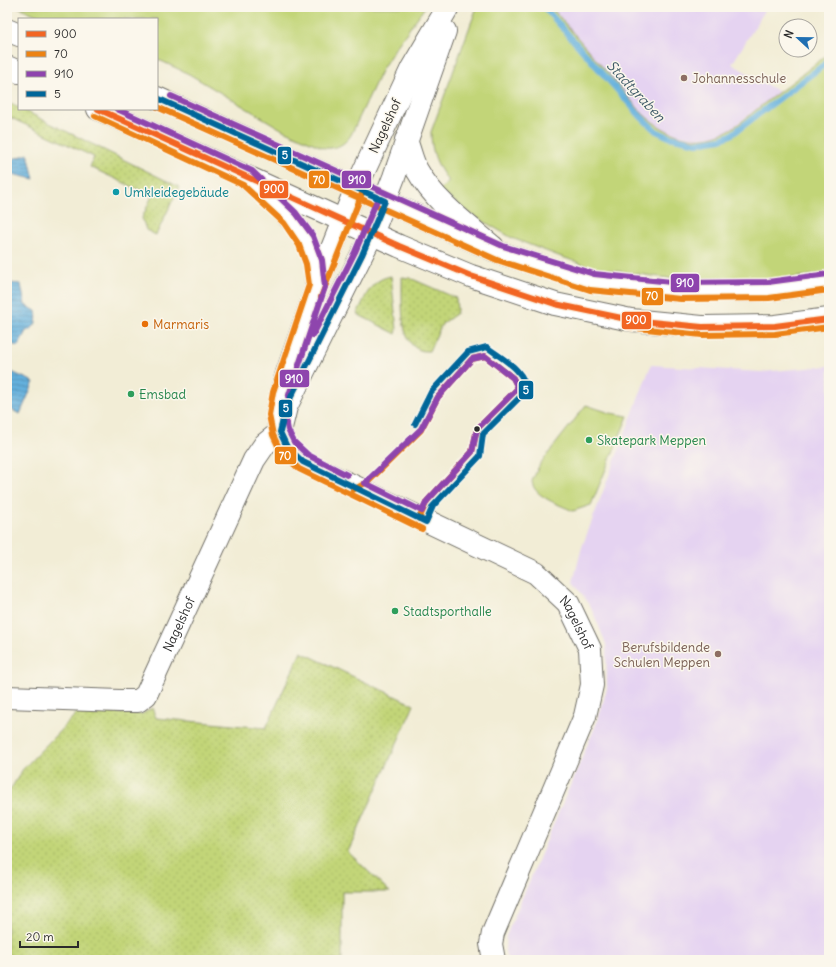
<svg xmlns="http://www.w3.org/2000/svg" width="836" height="967" font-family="Delius,sans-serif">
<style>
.built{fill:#e5d3f1}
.grass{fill:url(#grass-dots);stroke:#768052}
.park{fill:#c2d578;stroke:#768052}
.water{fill:url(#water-rules);stroke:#486e84}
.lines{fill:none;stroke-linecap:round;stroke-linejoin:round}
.stream{stroke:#64b0dd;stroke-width:6}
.minor-casing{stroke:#716f67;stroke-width:24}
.tertiary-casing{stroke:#716f67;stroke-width:24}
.minor{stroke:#fff;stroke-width:22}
.tertiary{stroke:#fff;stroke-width:22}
.bus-1-casing{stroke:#fbf7ec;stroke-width:9}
.bus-2-casing{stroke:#fbf7ec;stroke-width:9}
.bus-3-casing{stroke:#fbf7ec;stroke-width:9}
.bus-4-casing{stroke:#fbf7ec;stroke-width:9}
.bus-1{stroke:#f26522;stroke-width:6}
.bus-2{stroke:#ec8213;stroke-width:6}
.bus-3{stroke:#8e44ad;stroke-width:6}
.bus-4{stroke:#069;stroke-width:6}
.education-dot{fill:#8d6e63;stroke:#fbf7ec;stroke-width:1.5}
.culture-dot{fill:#0f9aa8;stroke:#fbf7ec;stroke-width:1.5}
.food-dot{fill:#e8710a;stroke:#fbf7ec;stroke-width:1.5}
.leisure-dot{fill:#2e9e5b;stroke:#fbf7ec;stroke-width:1.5}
.bus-dot{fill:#2b2b2b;stroke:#fbf7ec;stroke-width:1.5}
.labels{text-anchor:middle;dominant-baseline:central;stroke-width:3;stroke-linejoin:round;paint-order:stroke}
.education-label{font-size:13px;fill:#785e54;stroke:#fbf7ec;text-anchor:start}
.street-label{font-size:13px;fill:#2b2b2b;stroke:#fbf7ec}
.culture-label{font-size:13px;fill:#0d838f;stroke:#fbf7ec;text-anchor:start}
.food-label{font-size:13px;fill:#c56008;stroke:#fbf7ec;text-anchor:start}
.leisure-label{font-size:13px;fill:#27864d;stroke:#fbf7ec;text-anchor:start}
.water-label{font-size:14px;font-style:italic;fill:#3f5a69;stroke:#fbf7ec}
.line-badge{stroke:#fbf7ec;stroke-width:1.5}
.badge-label{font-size:11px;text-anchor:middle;font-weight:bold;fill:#fff}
</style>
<defs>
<pattern id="grass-dots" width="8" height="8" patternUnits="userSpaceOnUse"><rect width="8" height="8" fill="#c2d578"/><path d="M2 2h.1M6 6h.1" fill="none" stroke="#a7b768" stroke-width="1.8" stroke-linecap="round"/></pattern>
<pattern id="water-rules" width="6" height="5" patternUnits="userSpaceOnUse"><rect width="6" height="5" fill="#64b0dd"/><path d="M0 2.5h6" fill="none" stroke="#538fb3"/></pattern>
</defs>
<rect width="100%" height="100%" fill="#fbf7ec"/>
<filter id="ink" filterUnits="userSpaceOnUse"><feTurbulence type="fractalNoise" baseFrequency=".025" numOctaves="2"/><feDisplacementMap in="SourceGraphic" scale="8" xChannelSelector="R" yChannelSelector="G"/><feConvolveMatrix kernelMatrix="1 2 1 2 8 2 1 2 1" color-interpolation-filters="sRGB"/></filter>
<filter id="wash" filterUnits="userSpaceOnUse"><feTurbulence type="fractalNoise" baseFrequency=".012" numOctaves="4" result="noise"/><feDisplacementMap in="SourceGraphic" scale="16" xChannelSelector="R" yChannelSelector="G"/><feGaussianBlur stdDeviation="0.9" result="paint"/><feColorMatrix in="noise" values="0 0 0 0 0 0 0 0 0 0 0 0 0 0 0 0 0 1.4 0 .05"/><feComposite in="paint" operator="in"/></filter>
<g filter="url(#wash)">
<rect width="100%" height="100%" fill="#f2edd6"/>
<path class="built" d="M 551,7 L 767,7 L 732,64 L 779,92 L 728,131 L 719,135 L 696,138 L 670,133 L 658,128 L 643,114 Z
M 651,365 L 761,372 L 829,366 L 829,960 L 508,960 L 505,952 L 506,936 L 598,720 L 607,688 L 606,644 L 591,607 L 573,582 L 582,547 Z"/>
<path class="grass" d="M 7,102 L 179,187 L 156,235 L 146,230 L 142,218 L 152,196 L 90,167 L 94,157 L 7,116 Z
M 391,276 L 397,330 L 396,334 L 357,314 C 366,296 370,280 391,276 Z
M 402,277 L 410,278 L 456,298 L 457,310 L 456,314 L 442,324 L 429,351 C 396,354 403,297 402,277 Z
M 301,652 L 414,705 L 348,852 L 390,892 L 342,892 L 342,960 L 7,960 L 7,795 L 23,769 L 78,712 L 142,714 L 152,708 L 156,718 L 266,728 Z"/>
<path class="park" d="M 18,7 L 425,7 L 394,50 L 382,69 L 351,135 C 344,145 337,149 324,148 L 283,130 L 189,74 L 157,59 L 157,19 L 46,19 Z
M 477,7 L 551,7 L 643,114 C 667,135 695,147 727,131 C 741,124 754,111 766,102 C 787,86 808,70 829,53 L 829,273 L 768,281 L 682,280 L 595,268 L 559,256 L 512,238 L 471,214 L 439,190 L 449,182 C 437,166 431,152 431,132 Z
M 586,405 L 610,413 L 628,416 L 591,505 L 573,511 C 561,505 533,497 532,481 L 540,464 Z"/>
<path class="water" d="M 28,154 L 34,179 L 7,173 L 7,161 Z
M 7,283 L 21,284 L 25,305 L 36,311 C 38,321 36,328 26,331 L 18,346 L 7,343 Z
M 7,370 L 34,382 L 20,414 L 7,408 Z"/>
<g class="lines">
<path class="stream" d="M 544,7 L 641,117 L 656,131 L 669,137 L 697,143 L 721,139 L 731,135 L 829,61"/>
</g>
</g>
<g filter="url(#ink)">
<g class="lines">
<defs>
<g id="minor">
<path id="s1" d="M 448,7 L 412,68 L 356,188 L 317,286 L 287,373 L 281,393 L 277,415 L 280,432 L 287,447 L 303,462 L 536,573 L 568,603 L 590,649 L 592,685 L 585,716 L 493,933 L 491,944 L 494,960"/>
<path d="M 406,140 C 410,150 412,161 417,170 C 435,202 466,224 493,247"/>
<path d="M 248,179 C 274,203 307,227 314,263 C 316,270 316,277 316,284"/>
<path id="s2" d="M 7,697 L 120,701 L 138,701 L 146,695 L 254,460 L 265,444 L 280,432 L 286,407 L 372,234 L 394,177 L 445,31"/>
</g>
<path id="tertiary" d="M 7,30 L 19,35
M 7,67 L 19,72
M 157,98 L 500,253 L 592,282 L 681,291 L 769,290 L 829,282
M 98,109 L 399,246 L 471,276 L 555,304 L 631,320 L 702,327 L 775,326 L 829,319"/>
</defs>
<use href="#minor" class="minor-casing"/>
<use href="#tertiary" class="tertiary-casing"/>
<use href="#minor" class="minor"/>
<use href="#tertiary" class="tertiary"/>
<defs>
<path id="bus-1" d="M 98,109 L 399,246 L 471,276 L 555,304 L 631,320 L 702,327 L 775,326 L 829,319"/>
<path id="bus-2" d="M 157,107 L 497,260 L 590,290 L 681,299 L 769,298 L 829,290
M 95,116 L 243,185 L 284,223 L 299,245 L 306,264 L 309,285 L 273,392 L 269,415 L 273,435 L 281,452 L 299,469 L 422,529
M 321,297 L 363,191
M 628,327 L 702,335 L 775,334 L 829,327
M 353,490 L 369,481 L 421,430 L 438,397 L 472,359 L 485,356 L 513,378 L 518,388 L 477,429 L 472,452 L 427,501 L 419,519"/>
<path id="bus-3" d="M 171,96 L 503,246 L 594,274 L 681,283 L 768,282 L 828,274
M 117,109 L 252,171 L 296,213 L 313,236 L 322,260 L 325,287 L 289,395 L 285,415 L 288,430 L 294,442 L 308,455 L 347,475
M 313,335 L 355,252 L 378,198
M 485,356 L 513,378 L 518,388 L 477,429 L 472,452 L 427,501 L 422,511 L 365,483 L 421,429 L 438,397 L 472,359 Z"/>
<path id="bus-4" d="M 157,98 L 385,201 L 362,255 L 286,407 L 280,432 L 287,447 L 303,462 L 426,522 L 433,506 L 480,456 L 483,434 L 526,391 C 526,370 502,359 487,347 L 468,352 L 431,392 L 415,424"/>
</defs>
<use href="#bus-1" class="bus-1-casing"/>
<use href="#bus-2" class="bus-2-casing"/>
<use href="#bus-3" class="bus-3-casing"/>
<use href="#bus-4" class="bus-4-casing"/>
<use href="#bus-1" class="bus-1"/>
<use href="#bus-2" class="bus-2"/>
<use href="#bus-3" class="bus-3"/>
<use href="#bus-4" class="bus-4"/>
</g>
</g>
<g class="education-dot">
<circle cx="684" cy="78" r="4"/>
<circle cx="718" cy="654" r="4"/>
</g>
<circle class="culture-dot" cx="116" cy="192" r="4"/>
<circle class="food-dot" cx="145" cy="324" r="4"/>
<g class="leisure-dot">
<circle cx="131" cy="394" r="4"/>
<circle cx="589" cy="440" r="4"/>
<circle cx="395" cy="611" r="4"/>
</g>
<circle class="bus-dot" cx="477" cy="429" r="3.5"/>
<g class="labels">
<g class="education-label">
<text x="692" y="78">Johannesschule</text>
<text x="710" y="647" text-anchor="end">Berufsbildende<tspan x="710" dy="15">Schulen Meppen</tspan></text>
</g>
<g class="street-label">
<text transform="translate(385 126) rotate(-65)">Nagelshof</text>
<text stroke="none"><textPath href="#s1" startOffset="823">Nagelshof</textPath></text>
<text stroke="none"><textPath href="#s2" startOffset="219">Nagelshof</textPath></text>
</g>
<g class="culture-label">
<text x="124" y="192">Umkleidegebäude</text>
</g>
<g class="food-label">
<text x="153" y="324">Marmaris</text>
</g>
<g class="leisure-label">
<text x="139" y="394">Emsbad</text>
<text x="597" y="440">Skatepark Meppen</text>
<text x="403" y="611">Stadtsporthalle</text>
</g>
<g class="water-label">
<text transform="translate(636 91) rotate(47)">Stadtgraben</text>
</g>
</g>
<g class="line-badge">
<rect x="277" y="146" width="15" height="19" rx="4" fill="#069"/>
<rect x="341" y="170" width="31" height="19" rx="4" fill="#8e44ad"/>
<rect x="308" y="170" width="22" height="19" rx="4" fill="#ec8213"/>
<rect x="259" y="180" width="30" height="19" rx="4" fill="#f26522"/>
<rect x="670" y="273" width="30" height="20" rx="4" fill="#8e44ad"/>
<rect x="641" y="287" width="23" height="19" rx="4" fill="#ec8213"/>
<rect x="621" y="311" width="31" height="19" rx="4" fill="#f26522"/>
<rect x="279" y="369" width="31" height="19" rx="4" fill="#8e44ad"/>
<rect x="518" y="380" width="16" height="20" rx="4" fill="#069"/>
<rect x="278" y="399" width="15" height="19" rx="4" fill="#069"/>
<rect x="274" y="446" width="23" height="19" rx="4" fill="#ec8213"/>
</g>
<g class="badge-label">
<text x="285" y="159">5</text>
<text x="357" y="184">910</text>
<text x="319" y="184">70</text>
<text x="274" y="193">900</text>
<text x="685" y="287">910</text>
<text x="652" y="300">70</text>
<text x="636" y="324">900</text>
<text x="294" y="383">910</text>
<text x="526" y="394">5</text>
<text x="286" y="412">5</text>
<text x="285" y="460">70</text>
</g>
<rect width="836" height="967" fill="none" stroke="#fbf7ec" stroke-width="24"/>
<rect x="18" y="18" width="140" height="92" fill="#fbf7ec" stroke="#a8a59f"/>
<rect x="26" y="31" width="20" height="6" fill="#f26522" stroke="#a8a59f"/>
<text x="54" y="38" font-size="12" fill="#2b2b2b">900</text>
<rect x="26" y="51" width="20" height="6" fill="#ec8213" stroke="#a8a59f"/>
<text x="54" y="58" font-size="12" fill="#2b2b2b">70</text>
<rect x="26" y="71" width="20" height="6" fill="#8e44ad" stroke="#a8a59f"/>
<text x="54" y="78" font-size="12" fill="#2b2b2b">910</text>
<rect x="26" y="91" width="20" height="6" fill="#006699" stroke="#a8a59f"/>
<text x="54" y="98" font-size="12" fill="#2b2b2b">5</text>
<g transform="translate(798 38) rotate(292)"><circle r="19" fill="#fbf7ec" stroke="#a8a59f"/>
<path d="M0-3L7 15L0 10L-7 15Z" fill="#1f6fb2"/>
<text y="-6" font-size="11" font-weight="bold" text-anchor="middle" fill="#2b2b2b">N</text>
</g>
<path d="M20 941v6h58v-6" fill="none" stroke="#2b2b2b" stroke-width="2"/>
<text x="26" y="941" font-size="12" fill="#2b2b2b" stroke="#fbf7ec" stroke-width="3" paint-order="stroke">20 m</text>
</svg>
